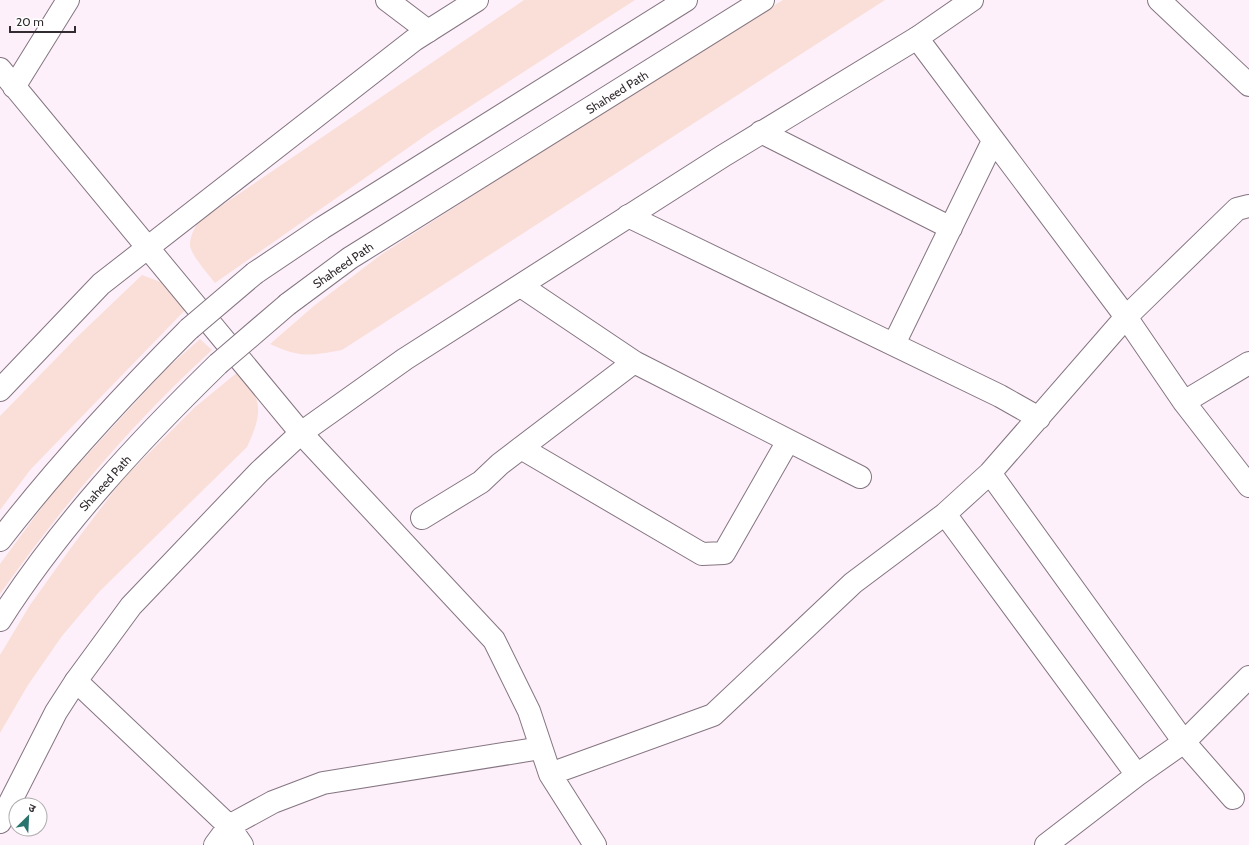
<svg xmlns="http://www.w3.org/2000/svg" width="1249" height="845" font-family="Cabin,'Noto Sans Devanagari',sans-serif">
<style>
.green{fill:#fadfd8}
.lines{fill:none;stroke-linecap:round;stroke-linejoin:round}
.street-casing{stroke:#847580;stroke-width:24}
.secondary-casing{stroke:#847580;stroke-width:24}
.highway-casing{stroke:#847580;stroke-width:24}
.street{stroke:#fff;stroke-width:22}
.secondary{stroke:#fff;stroke-width:22}
.highway{stroke:#fff;stroke-width:22}
.highway-bridge-casing{stroke:#847580;stroke-width:24;stroke-linecap:butt}
.highway-bridge{stroke:#fff;stroke-width:22}
.labels{text-anchor:middle;dominant-baseline:central;stroke-width:3;stroke-linejoin:round;paint-order:stroke}
.street-label{font-size:12px;fill:#322c30;stroke:#fff}
</style>
<rect width="100%" height="100%" fill="#fdf0fa"/>
<path class="green" d="M 524,0 L 635,0 L 432,131 L 215,283 C 209,275 189,253 190,244 C 190,236 195,227 199,221 Z
M 783,0 L 885,0 L 342,350 C 309,356 301,358 270,344 L 315,305 L 382,254 L 573,131 Z
M 142,275 L 166,284 L 191,304 L 31,469 L 0,510 L 0,416 L 77,337 Z
M 200,339 L 212,350 C 132,423 62,506 0,594 L 0,564 L 53,492 L 166,369 Z
M 239,371 C 263,401 263,412 247,447 L 100,591 L 62,636 L 28,685 L 0,733 L 0,655 L 30,605 L 73,545 L 123,479 L 194,408 Z"/>
<g class="lines">
<defs>
<path id="street" d="M 387,0 L 428,31
M 1159,0 L 1249,85
M 0,69 L 301,433 L 494,640 L 529,711 L 550,774 L 713,715 L 853,583 L 945,514 L 990,473 L 1126,317 L 917,38
M 14,87 L 68,0
M 761,132 L 951,228
M 1249,206 L 1237,209 L 1126,317 L 1184,402 L 1249,486
M 628,216 L 1000,396 L 1039,418
M 521,286 L 634,362 L 860,477
M 894,344 L 993,141
M 1184,402 L 1249,363
M 521,448 L 702,554 L 724,553 L 788,441
M 990,473 L 1184,742 L 1233,798
M 945,514 L 1137,775
M 422,518 L 481,482 L 500,464 L 634,362
M 76,681 L 229,826 L 242,845
M 550,774 L 595,845
M 215,845 L 229,826 L 273,802 L 323,783 L 541,748
M 1046,845 L 1137,775 L 1184,742 L 1249,677"/>
<path id="secondary" d="M 0,390 L 101,284 L 414,40 L 477,0
M 0,822 L 56,712 L 76,681 L 131,606 L 259,472 L 301,433 L 405,359 L 723,156 L 917,38 L 972,0"/>
<path id="highway" d="M 255,273 L 322,228 L 686,0
M 288,304 L 350,258 L 763,0
M 0,540 C 58,465 122,396 189,329
M 0,620 C 60,526 138,442 218,364"/>
</defs>
<use href="#street" class="street-casing"/>
<use href="#secondary" class="secondary-casing"/>
<use href="#highway" class="highway-casing"/>
<use href="#street" class="street"/>
<use href="#secondary" class="secondary"/>
<use href="#highway" class="highway"/>
<defs>
<path id="highway-bridge" d="M 189,329 L 255,273
M 218,364 L 288,304"/>
</defs>
<use href="#highway-bridge" class="highway-bridge-casing"/>
<use href="#highway-bridge" class="highway-bridge"/>
</g>
<g class="labels">
<g class="street-label">
<text transform="translate(617 92) rotate(-32)">Shaheed Path</text>
<text transform="translate(343 265) rotate(-35)">Shaheed Path</text>
<text transform="translate(105 483) rotate(-48)">Shaheed Path</text>
</g>
</g>
<g transform="translate(28 817) rotate(24)"><circle r="19" fill="#ffffff" stroke="#adabac"/>
<path d="M0-3L7 15L0 10L-7 15Z" fill="#2b746d"/>
<text y="-6" font-size="11" font-weight="bold" text-anchor="middle" fill="#322c30">उ</text>
</g>
<path d="M10 26v6h65v-6" fill="none" stroke="#322c30" stroke-width="2"/>
<text x="16" y="26" font-size="12" fill="#322c30" stroke="#ffffff" stroke-width="3" paint-order="stroke">20 m</text>
</svg>
